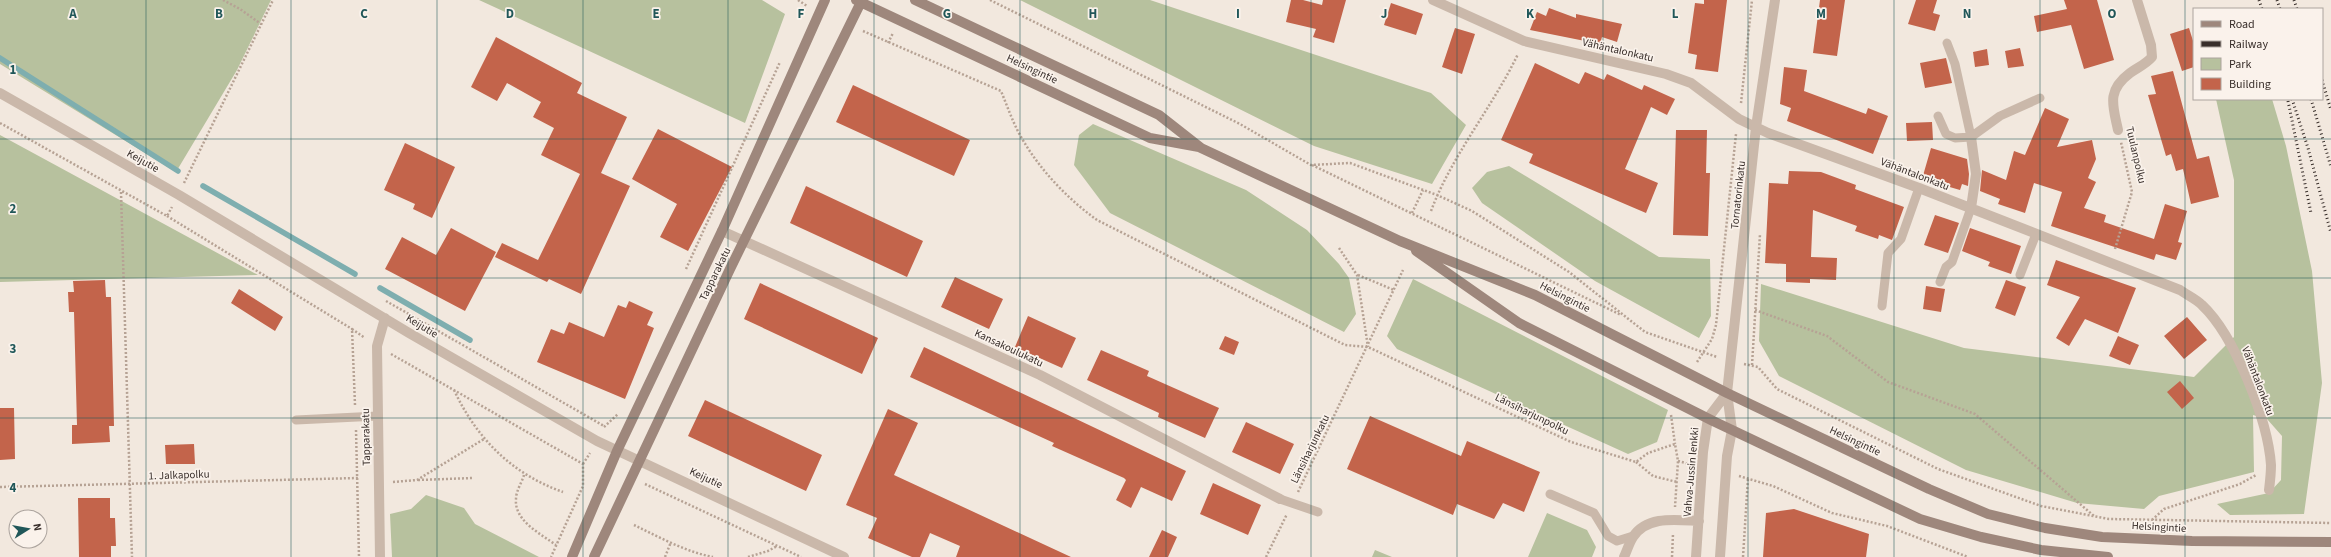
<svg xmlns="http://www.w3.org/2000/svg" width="2331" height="557" font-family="'Source Sans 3',sans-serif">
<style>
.green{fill:#b7c19e}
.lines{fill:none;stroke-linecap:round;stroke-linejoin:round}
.stream{stroke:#7eaeaf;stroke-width:5.5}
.building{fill:#c3644b}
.path{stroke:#b6a294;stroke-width:2.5;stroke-dasharray:2 2;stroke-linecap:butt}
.service{stroke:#cab8aa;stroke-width:9}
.minor{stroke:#cab8aa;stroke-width:10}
.secondary{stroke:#9e877c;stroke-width:10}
.rail{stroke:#382e2a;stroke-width:3;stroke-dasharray:1 3;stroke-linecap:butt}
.grid{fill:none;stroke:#205759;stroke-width:1;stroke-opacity:0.55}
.labels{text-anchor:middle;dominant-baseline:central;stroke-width:3.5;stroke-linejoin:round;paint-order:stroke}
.street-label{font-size:11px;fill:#382e2a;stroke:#faf2eb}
.grid-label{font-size:13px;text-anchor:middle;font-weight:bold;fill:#205759;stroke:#faf2eb;stroke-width:3.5;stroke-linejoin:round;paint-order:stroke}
</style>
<rect width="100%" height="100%" fill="#f2e8de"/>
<path class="green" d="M 0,0 L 271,0 L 237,70 L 176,172 L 0,64 Z
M 479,0 L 762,0 L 785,14 L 745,123 Z
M 1020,0 L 1150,0 L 1431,93 L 1466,125 L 1432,184 L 1314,146 Z
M 2216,99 L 2272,99 L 2286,146 L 2312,271 L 2322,383 L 2304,514 L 2230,515 L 2217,504 L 2269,493 L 2281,480 L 2282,436 L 2267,419 L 2253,415 L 2254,472 L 2159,496 L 2144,509 L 2077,503 L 1966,470 L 1779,376 L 1759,341 L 1761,284 L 1964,348 L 2194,377 L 2234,337 L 2234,180 Z
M 1093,124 L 1246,190 L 1307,230 L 1339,264 L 1349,278 L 1356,314 L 1344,332 L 1110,213 L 1074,165 L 1079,135 Z
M 0,135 L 258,275 L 0,282 Z
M 1509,166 L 1659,257 L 1710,259 L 1711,316 L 1699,338 L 1595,281 L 1482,203 L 1472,188 L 1487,172 Z
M 1413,279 L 1668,410 L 1657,442 L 1628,454 L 1397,349 L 1387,336 Z
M 426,495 L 464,508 L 475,524 L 539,557 L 392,557 L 390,514 L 411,509 Z
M 1547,513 L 1587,530 L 1596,547 L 1592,557 L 1528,557 Z
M 1375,550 L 1392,557 L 1372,557 Z"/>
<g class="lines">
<path class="stream" d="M 0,58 L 178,171
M 203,186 L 355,274
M 380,288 L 470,340"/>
</g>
<path class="building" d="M 1291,0 L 1303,0 L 1322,5 L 1323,0 L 1346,0 L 1334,43 L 1313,37 L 1316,29 L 1286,22 Z
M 1704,0 L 1727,0 L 1718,72 L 1695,69 L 1697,55 L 1688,53 L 1695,3 L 1704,4 Z
M 1820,0 L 1845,0 L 1837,56 L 1813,53 Z
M 1916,0 L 1937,0 L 1933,13 L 1940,15 L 1935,31 L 1908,24 Z
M 2064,0 L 2097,0 L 2114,60 L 2084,69 L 2071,25 L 2037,32 L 2034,16 L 2067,9 Z
M 1391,3 L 1423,14 L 1416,35 L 1384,25 Z
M 1549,8 L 1576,18 L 1576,14 L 1622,24 L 1617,42 L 1602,37 L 1600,44 L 1530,30 L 1537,12 L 1546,16 Z
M 1455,28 L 1475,34 L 1462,74 L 1442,67 Z
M 2189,28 L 2194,44 L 2194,67 L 2182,71 L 2170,34 Z
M 496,37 L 582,83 L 577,93 L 627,117 L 601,173 L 630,186 L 581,294 L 549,279 L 547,282 L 495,257 L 502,243 L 538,260 L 580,174 L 541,155 L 554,128 L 533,117 L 541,102 L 507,83 L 497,101 L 471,87 Z
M 2020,48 L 2024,66 L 2008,68 L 2005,51 Z
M 1987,49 L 1989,65 L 1975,67 L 1973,52 Z
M 1946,58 L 1952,83 L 1925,88 L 1920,63 Z
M 1535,63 L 1579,84 L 1585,72 L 1604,80 L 1607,74 L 1642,90 L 1644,85 L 1675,99 L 1667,115 L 1651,107 L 1625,169 L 1658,183 L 1646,213 L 1529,163 L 1533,154 L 1501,140 Z
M 1784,67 L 1807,70 L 1804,91 L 1866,114 L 1868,108 L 1888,116 L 1873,154 L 1787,121 L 1791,108 L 1780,104 Z
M 2173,71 L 2197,159 L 2209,156 L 2219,197 L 2191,204 L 2183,169 L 2176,171 L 2171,154 L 2166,156 L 2148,95 L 2156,94 L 2151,76 Z
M 853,85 L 970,140 L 954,176 L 836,122 Z
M 2045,108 L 2069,119 L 2057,147 L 2092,140 L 2096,159 L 2088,178 L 2096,182 L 2084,208 L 2106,215 L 2104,222 L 2154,239 L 2165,204 L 2187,211 L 2178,242 L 2182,243 L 2176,260 L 2156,254 L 2154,260 L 2051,226 L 2062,192 L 2034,183 L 2025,213 L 1998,204 L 2000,199 L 1980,191 L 1982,170 L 2006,180 L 2014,151 L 2025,155 Z
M 1932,122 L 1933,140 L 1907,141 L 1906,123 Z
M 658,129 L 732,167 L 688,251 L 660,237 L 677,204 L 632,179 Z
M 1676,130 L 1707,130 L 1706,173 L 1710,173 L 1708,236 L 1673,235 Z
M 405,143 L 455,167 L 432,218 L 413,209 L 415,204 L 384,190 Z
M 1931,148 L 1967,159 L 1969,174 L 1968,186 L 1962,184 L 1960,190 L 1922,179 Z
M 1789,171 L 1821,172 L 1856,185 L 1855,189 L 1904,207 L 1892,240 L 1879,235 L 1878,239 L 1855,231 L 1857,226 L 1813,210 L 1811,257 L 1837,258 L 1836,280 L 1810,279 L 1810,283 L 1786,282 L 1786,264 L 1765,263 L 1769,183 L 1788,184 Z
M 806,186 L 923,241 L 907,277 L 790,223 Z
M 1935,215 L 1959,223 L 1948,253 L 1924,245 Z
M 451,228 L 496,252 L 465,311 L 385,269 L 402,237 L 436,255 Z
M 1970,228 L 2021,246 L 2011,274 L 1988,266 L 1990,262 L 1962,251 Z
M 2056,260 L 2136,288 L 2118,333 L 2085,319 L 2069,346 L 2056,338 L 2080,297 L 2047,285 Z
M 955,277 L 1003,299 L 989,329 L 941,307 Z
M 105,280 L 106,297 L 111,297 L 114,426 L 109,426 L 110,442 L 72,444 L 72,425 L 77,425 L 74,312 L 69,312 L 68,292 L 74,292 L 73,281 Z
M 2006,280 L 2026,287 L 2015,316 L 1995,308 Z
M 760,283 L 878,338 L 862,374 L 744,319 Z
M 1926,286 L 1945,289 L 1941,312 L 1923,309 Z
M 239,289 L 283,317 L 275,331 L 231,303 Z
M 629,301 L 653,312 L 647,325 L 654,328 L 625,399 L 537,362 L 551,329 L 564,334 L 569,322 L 604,337 L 618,305 L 626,308 Z
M 1028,316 L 1076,338 L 1062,368 L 1015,347 Z
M 2187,317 L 2207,340 L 2184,359 L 2164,336 Z
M 1225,336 L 1239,342 L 1234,355 L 1219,349 Z
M 2118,336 L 2139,345 L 2130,365 L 2109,356 Z
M 924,347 L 1186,471 L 1172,501 L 1141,487 L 1131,508 L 1116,500 L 1126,480 L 1124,478 L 1052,446 L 1054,443 L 910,377 Z
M 1101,350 L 1149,371 L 1147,376 L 1219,408 L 1205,438 L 1158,417 L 1159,413 L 1087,380 Z
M 2180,381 L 2194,398 L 2182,409 L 2167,392 Z
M 705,400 L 822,455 L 806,491 L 688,436 Z
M 0,408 L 14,408 L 15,459 L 0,460 Z
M 888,409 L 918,423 L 894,475 L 1071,557 L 956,557 L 960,546 L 930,533 L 920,557 L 912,557 L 868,538 L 877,518 L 846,505 Z
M 1370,416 L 1461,456 L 1467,441 L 1540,472 L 1524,512 L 1503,503 L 1494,519 L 1457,504 L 1453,515 L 1347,469 Z
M 1246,422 L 1294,444 L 1280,474 L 1232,452 Z
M 194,444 L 195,464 L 166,464 L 165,445 Z
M 1213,483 L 1261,505 L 1248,535 L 1200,514 Z
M 78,498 L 110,498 L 110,518 L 115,518 L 116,546 L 111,546 L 111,557 L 79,557 Z
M 1794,509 L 1869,534 L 1866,557 L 1763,557 L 1766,513 Z
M 1162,530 L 1177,537 L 1168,557 L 1149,557 Z"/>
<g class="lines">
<path class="path" d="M 223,0 L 240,9 L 261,24
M 798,0 L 807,6
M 990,0 L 1240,124 L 1311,165 L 1350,163 L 1437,195 L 1472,211 L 1569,272 L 1645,332 L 1717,357
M 863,31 L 1001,91 C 1008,108 1014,126 1024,142 C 1042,172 1069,200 1097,220 L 1345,345 L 1368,347 L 1571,442 L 1636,462 L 1648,453 L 1675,444 L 1678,461 L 1675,507
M 888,43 L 893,33
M 1741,103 L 1752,0
M 0,123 L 167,216 L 172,207
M 1312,165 L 1621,315
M 184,183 L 273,0
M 121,192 L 132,557
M 1431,211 C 1452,155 1492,108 1518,54
M 1412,213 L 1423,190
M 167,216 L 352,329
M 1339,248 L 1357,275 L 1368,347
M 2115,249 L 2132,192 L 2121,142
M 686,269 L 780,62
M 1358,275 L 1394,290
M 386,301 L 604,426
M 1755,310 L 1827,336 L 1888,382 L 1975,414 L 2094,516
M 391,354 L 583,464 L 583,486 L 551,557
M 1697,362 L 1712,339 L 1716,325 L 1736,134
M 1744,364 L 1758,367 L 1777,389 L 1938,469 L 2041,506 L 2109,519 L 2331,523
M 1752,365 L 1760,234
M 454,390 C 477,439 512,474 563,492
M 355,405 L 352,329 L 365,338
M 1671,415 L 1675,444
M 604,427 L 618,414
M 356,430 L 359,557
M 1678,461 L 1689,464
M 1636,462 L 1653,476 L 1677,482
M 583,464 L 590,453
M 524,475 C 522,482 516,491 516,499 C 514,521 541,534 556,545
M 1739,476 L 1773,486 L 1832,513 L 1887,526 L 1968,557
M 418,480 L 473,478
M 393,482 L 417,480 L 484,439
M 645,484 L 801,557
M 0,487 L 358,478
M 1298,492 L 1403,270
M 2152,520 L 2164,509 L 2240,484 L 2256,475
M 634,525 C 659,537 686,552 713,557
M 665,557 L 671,542
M 748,557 L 768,551 L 777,546
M 1266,557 L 1287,514
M 1672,557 L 1673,534
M 1743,557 L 1748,478"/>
<path class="service" d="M 1947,43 L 1955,64 L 1971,137
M 1938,116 L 1946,134 L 1955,138 L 1971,137 L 2000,116 L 2040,98
M 2020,275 L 2036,234
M 1940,282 L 1946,267 L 1952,262 L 1971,208
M 1882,306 L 1888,253 L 1901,239 L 1919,188
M 296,420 L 378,416
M 1550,494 L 1594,513 L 1608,536 L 1617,541 L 1633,536
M 1280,499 L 1318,512"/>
<path class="minor" d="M 1433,0 L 1524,41 L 1666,74 L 1691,83 L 1739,119 L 1768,133 L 1919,188 L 2180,290 C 2187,295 2196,299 2202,305 C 2235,336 2268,421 2271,465 C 2271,473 2270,482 2269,490
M 0,93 L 179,195 L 409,333 L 597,441 L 844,557
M 2118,130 C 2113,106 2106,91 2130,73 C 2138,67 2145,65 2152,57 L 2151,45 L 2137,0
M 1971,208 L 1976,174 L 1971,137
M 722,231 L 1040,375 L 1280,499
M 380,557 L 377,346 L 385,318
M 1624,557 C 1627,551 1629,543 1633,537 C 1647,515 1677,520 1699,521
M 1696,557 L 1703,452 L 1708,418 L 1727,393
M 1720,557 L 1727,456 L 1732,430 L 1727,393 L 1756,127 L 1775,0"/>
<path class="secondary" d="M 856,0 L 1150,138 L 1199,147
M 915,0 L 1159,115 L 1201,148 L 1400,241 L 1535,295 L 1727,393 L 1929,489 L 1988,514 L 2045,528 L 2102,537 L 2192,541 L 2331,542
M 1416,251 L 1519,323 L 1713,421 L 1920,519 L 1981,537 L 2041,550 L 2108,557
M 572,557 L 617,451 L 722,231 L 825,0
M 594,557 L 730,269 L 862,0"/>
<path class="rail" d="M 2259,0 L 2262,9
M 2277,0 L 2280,9
M 2294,0 L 2297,9
M 2322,80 L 2331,110
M 2292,99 L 2308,148 L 2331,233
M 2311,99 L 2331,167
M 2288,101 L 2311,213"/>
</g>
<path class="grid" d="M 146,0 L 146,557M 291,0 L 291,557M 437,0 L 437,557M 583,0 L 583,557M 728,0 L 728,557M 874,0 L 874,557M 1020,0 L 1020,557M 1166,0 L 1166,557M 1311,0 L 1311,557M 1457,0 L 1457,557M 1603,0 L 1603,557M 1748,0 L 1748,557M 1894,0 L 1894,557M 2040,0 L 2040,557M 2185,0 L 2185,557M 0,139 L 2331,139M 0,278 L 2331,278M 0,418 L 2331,418"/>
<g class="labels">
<g class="street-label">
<text transform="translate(1618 50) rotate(13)">Vähäntalonkatu</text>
<text transform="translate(1032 69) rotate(25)">Helsingintie</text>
<text transform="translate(2136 155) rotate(77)">Tuulanpolku</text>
<text transform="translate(143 161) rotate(29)">Keijutie</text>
<text transform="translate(1915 174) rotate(21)">Vähäntalonkatu</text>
<text transform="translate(1738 195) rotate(-84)">Tornatorinkatu</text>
<text transform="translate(715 274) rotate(-64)">Tapparakatu</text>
<text transform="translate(1565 297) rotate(27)">Helsingintie</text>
<text transform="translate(422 326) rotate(31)">Keijutie</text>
<text transform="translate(1009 348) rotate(25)">Kansakoulukatu</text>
<text transform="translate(2258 381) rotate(69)">Vähäntalonkatu</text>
<text transform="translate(1532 414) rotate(26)">Länsiharjunpolku</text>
<text transform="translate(366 437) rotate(-91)">Tapparakatu</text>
<text transform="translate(1855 441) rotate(25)">Helsingintie</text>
<text transform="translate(1310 449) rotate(-64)">Länsiharjunkatu</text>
<text transform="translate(1691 472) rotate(-85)">Vahva-Jussin lenkki</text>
<text transform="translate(179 475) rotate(-2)">1. Jalkapolku</text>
<text transform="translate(706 478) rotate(25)">Keijutie</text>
<text transform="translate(2159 527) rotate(3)">Helsingintie</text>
</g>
</g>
<g class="grid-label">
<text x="73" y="18">A</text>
<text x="219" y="18">B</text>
<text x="364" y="18">C</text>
<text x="510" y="18">D</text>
<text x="656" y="18">E</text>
<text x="801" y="18">F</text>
<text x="947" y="18">G</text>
<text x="1093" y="18">H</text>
<text x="1238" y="18">I</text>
<text x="1384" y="18">J</text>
<text x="1530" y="18">K</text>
<text x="1675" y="18">L</text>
<text x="1821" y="18">M</text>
<text x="1967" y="18">N</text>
<text x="2112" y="18">O</text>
<text x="13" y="74">1</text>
<text x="13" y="213">2</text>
<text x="13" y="353">3</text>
<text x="13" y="492">4</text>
</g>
<rect x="2193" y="8" width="130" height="92" fill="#faf2eb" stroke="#aca49e"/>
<rect x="2201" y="21" width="20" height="6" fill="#9e877c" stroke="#aca49e"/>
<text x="2229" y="28" font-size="12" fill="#382e2a">Road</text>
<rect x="2201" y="41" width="20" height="6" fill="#382e2a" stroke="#aca49e"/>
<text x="2229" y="48" font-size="12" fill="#382e2a">Railway</text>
<rect x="2201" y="58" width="20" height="12" fill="#b7c19e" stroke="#aca49e"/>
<text x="2229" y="68" font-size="12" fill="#382e2a">Park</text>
<rect x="2201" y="78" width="20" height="12" fill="#c3644b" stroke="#aca49e"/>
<text x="2229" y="88" font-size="12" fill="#382e2a">Building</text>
<g transform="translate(28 529) rotate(79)"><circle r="19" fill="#faf2eb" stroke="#aca49e"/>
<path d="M0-3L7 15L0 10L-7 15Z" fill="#205759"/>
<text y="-6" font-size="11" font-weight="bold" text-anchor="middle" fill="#382e2a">N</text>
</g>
</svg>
